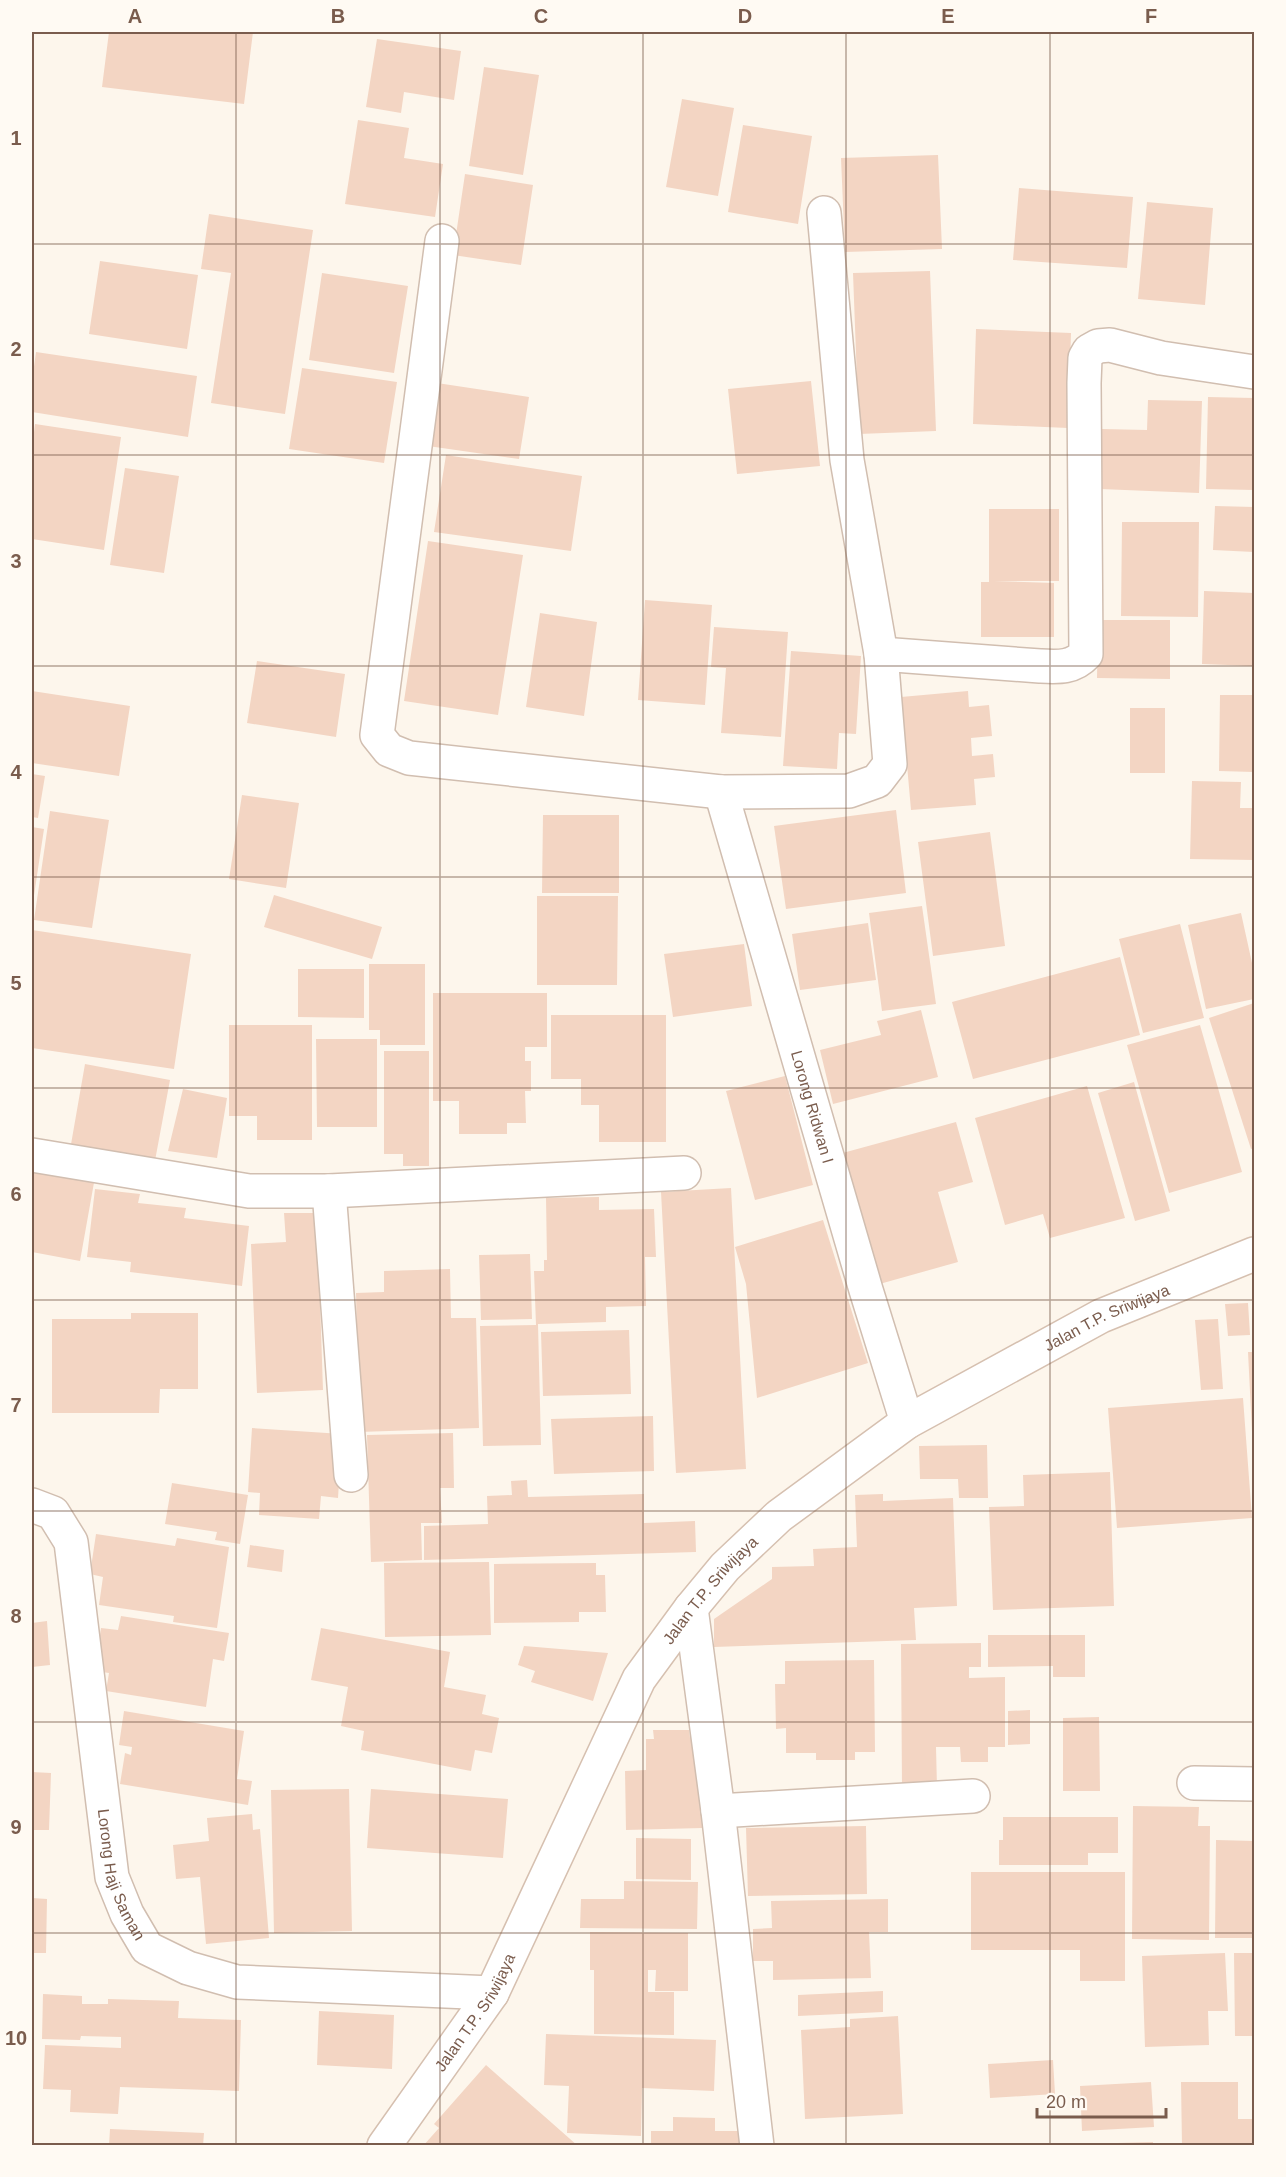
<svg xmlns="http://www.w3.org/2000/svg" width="1286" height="2177" font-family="Helvetica,sans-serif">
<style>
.building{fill:#f3d5c3}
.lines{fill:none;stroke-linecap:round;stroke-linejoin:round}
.street-casing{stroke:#d1beb0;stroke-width:36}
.secondary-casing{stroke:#d6c0b0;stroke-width:36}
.street{stroke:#fff;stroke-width:33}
.secondary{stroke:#fff;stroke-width:33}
.grid{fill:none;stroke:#7a5c4d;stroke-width:1.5;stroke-opacity:0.55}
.labels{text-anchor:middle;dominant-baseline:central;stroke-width:5;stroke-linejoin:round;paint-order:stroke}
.street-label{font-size:16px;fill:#7a5c4d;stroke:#fffaf3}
.neatline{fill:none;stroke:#7a5c4d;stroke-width:2}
.grid-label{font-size:20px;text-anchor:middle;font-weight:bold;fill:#7a5c4d}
</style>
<rect width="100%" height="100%" fill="#fdf6ec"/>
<path class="building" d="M 109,32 L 253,32 L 244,104 L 102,87 Z
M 377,39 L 461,51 L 454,100 L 404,92 L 401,113 L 366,107 Z
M 484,67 L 539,75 L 523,175 L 469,166 Z
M 682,99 L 734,108 L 718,196 L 666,187 Z
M 358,120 L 409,128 L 404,158 L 443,164 L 435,217 L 345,204 Z
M 743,125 L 812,136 L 798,224 L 728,212 Z
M 938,155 L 942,249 L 845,252 L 841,158 Z
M 465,174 L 533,185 L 521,265 L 453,255 Z
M 1019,188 L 1133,197 L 1127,268 L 1013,260 Z
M 1147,202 L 1213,208 L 1205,305 L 1138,299 Z
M 209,214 L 313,230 L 285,414 L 211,403 L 231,273 L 201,269 Z
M 100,261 L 198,275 L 187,349 L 89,334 Z
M 930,271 L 936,431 L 859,434 L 853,273 Z
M 322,273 L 408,286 L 394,373 L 309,360 Z
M 976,329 L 1071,333 L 1068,428 L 973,424 Z
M 36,352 L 197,376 L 188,437 L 32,412 L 32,381 Z
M 302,368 L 397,382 L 384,463 L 289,449 Z
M 811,381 L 820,466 L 737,474 L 728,389 Z
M 437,383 L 529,397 L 519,459 L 428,446 Z
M 1208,397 L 1254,398 L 1254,490 L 1206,489 Z
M 1148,400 L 1202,401 L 1199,493 L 1100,489 L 1102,429 L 1147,430 Z
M 35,424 L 121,437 L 104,550 L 32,539 L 32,449 Z
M 446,455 L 582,476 L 571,551 L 434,532 Z
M 125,468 L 179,476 L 164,573 L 110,565 Z
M 1215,506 L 1254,507 L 1254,552 L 1213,550 Z
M 989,509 L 1059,509 L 1059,581 L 994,581 L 1054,583 L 1054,637 L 981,637 L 981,582 L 989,582 Z
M 1122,522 L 1199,522 L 1198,617 L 1121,616 Z
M 428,541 L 523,555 L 498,715 L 404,701 Z
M 1204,591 L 1254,593 L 1254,666 L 1202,664 Z
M 645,600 L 712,605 L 705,705 L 638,700 Z
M 540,613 L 597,622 L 584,716 L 526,707 Z
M 1098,620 L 1170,620 L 1170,679 L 1097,678 Z
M 714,627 L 788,632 L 781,737 L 721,733 L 726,668 L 711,667 Z
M 791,651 L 861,656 L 856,734 L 839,733 L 837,769 L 783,766 Z
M 257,661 L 345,674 L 336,737 L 247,723 Z
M 32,691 L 130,706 L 119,776 L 32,763 Z
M 968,691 L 969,707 L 989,705 L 992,736 L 971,738 L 972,756 L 993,754 L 995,777 L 974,779 L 976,805 L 911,810 L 901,697 Z
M 1220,695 L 1254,695 L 1254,772 L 1219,771 Z
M 1130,708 L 1165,708 L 1165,773 L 1130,773 Z
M 32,774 L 45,776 L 38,818 L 32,817 Z
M 1192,781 L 1241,782 L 1240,808 L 1254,808 L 1254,860 L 1190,859 Z
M 242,795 L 299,803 L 286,888 L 229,879 Z
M 896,810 L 906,893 L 786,909 L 774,826 Z
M 50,811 L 109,820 L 92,928 L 34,920 Z
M 543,815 L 619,815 L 619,893 L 542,893 Z
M 32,827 L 44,829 L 33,902 L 32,902 Z
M 990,832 L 1005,946 L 933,956 L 918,842 Z
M 274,895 L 382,927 L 372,959 L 264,927 Z
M 537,896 L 618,896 L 617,985 L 537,985 Z
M 922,906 L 936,1004 L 882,1011 L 869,913 Z
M 1241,913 L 1254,972 L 1254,999 L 1206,1009 L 1188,925 Z
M 868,923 L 876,980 L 800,990 L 792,934 Z
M 1180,924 L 1204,1018 L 1143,1033 L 1119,939 Z
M 32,930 L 191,954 L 174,1069 L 32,1048 Z
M 744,944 L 752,1006 L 673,1017 L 664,954 Z
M 1120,957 L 1140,1035 L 973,1079 L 952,1002 Z
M 369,964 L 425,964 L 425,1045 L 380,1045 L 380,1030 L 369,1030 Z
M 298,969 L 364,969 L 364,1018 L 298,1017 Z
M 433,993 L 547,993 L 547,1047 L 525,1047 L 525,1061 L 531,1061 L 531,1091 L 525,1091 L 526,1123 L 507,1123 L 507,1134 L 459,1134 L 459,1101 L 433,1101 Z
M 1254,1003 L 1254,1148 L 1251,1149 L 1209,1018 Z
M 921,1010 L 938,1077 L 833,1104 L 820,1050 L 881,1035 L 877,1021 Z
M 551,1015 L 666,1015 L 666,1142 L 599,1142 L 599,1105 L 581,1105 L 581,1079 L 551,1079 Z
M 229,1025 L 312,1025 L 312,1140 L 257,1140 L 257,1116 L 229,1116 Z
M 1200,1025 L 1242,1172 L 1169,1193 L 1127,1045 Z
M 316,1039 L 377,1039 L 377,1127 L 317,1127 Z
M 384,1051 L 429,1051 L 429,1166 L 403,1166 L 403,1154 L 384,1154 Z
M 85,1064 L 170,1080 L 154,1166 L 70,1150 Z
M 785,1076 L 813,1185 L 755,1200 L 726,1091 Z
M 1134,1082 L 1170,1211 L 1135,1221 L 1098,1093 Z
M 1087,1086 L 1125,1218 L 1050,1238 L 1043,1214 L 1005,1225 L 975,1118 Z
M 183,1089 L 227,1098 L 217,1158 L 168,1151 Z
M 956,1122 L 973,1182 L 938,1192 L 958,1262 L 876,1285 L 839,1154 Z
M 32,1165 L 95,1177 L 80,1261 L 32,1252 Z
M 731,1188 L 746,1469 L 676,1473 L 661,1192 Z
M 95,1189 L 140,1194 L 138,1203 L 186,1208 L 184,1218 L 249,1226 L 242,1286 L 130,1272 L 131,1262 L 87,1257 Z
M 599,1197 L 599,1210 L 654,1209 L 656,1257 L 645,1257 L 646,1306 L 606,1307 L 606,1322 L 538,1324 L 541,1445 L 483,1446 L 480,1326 L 536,1325 L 534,1271 L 544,1271 L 544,1260 L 547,1260 L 546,1198 Z
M 284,1213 L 317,1213 L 323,1390 L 257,1393 L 251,1244 L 286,1242 Z
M 823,1220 L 868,1363 L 757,1398 L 746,1284 L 735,1247 Z
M 530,1254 L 532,1319 L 481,1320 L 479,1255 Z
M 450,1269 L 451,1318 L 476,1318 L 479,1428 L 359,1432 L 356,1293 L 384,1292 L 384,1271 Z
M 1248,1303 L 1250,1335 L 1228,1336 L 1225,1304 Z
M 131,1313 L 198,1313 L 198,1389 L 160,1389 L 159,1413 L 52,1413 L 52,1319 L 131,1319 Z
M 1218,1319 L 1223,1389 L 1201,1390 L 1195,1320 Z
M 629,1330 L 631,1394 L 543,1396 L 541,1332 Z
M 1248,1352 L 1254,1352 L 1254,1452 L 1253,1452 Z
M 1243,1398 L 1252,1518 L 1117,1528 L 1108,1408 Z
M 653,1416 L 654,1471 L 554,1474 L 551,1419 Z
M 252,1428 L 342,1434 L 338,1498 L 321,1496 L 319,1519 L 259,1515 L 260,1493 L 248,1492 Z
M 453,1433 L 454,1488 L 440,1488 L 442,1523 L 421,1523 L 422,1560 L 371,1562 L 367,1435 Z
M 987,1445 L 988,1498 L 959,1498 L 958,1479 L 920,1479 L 919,1446 Z
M 1110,1472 L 1114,1606 L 993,1610 L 989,1507 L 1024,1506 L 1023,1475 Z
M 527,1480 L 528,1497 L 644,1494 L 644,1523 L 695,1521 L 696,1552 L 424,1560 L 424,1526 L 488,1524 L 487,1496 L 512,1495 L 511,1481 Z
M 172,1483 L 248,1495 L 240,1544 L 215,1540 L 217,1532 L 165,1524 Z
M 883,1494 L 883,1501 L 953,1498 L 957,1606 L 914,1608 L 916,1640 L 714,1647 L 714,1619 L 772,1579 L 772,1567 L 814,1566 L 813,1549 L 857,1547 L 855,1495 Z
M 96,1534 L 175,1546 L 177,1538 L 229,1547 L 217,1628 L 173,1622 L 174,1616 L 99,1605 L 103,1577 L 90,1574 Z
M 250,1545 L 284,1550 L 282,1572 L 247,1567 Z
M 489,1562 L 491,1635 L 385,1637 L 384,1563 Z
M 596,1563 L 596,1575 L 605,1575 L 606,1612 L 579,1612 L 579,1622 L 494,1623 L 494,1564 Z
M 121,1616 L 229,1633 L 224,1661 L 213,1659 L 206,1707 L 106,1691 L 109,1673 L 95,1671 L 101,1628 L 118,1630 Z
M 47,1621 L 50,1665 L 32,1667 L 32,1623 Z
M 321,1628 L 450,1652 L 444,1687 L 486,1695 L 482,1714 L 499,1718 L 492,1753 L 475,1750 L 471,1771 L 361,1750 L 364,1731 L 341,1726 L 348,1687 L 311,1680 Z
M 988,1635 L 1085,1635 L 1085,1677 L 1053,1677 L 1053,1666 L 988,1667 Z
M 981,1643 L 981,1667 L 969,1667 L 969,1678 L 1005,1677 L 1005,1747 L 988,1747 L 988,1762 L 961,1762 L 960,1747 L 936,1747 L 937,1787 L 902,1787 L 901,1644 Z
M 524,1646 L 608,1653 L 593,1701 L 531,1682 L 535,1671 L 518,1665 Z
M 874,1660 L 875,1752 L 855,1752 L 855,1760 L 816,1760 L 816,1753 L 786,1753 L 786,1728 L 776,1729 L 775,1684 L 785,1684 L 785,1661 Z
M 1030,1710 L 1030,1744 L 1008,1745 L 1008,1711 Z
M 124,1711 L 244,1731 L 237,1779 L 252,1781 L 248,1805 L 120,1784 L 125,1753 L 131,1755 L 132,1747 L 119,1745 Z
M 1099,1717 L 1100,1791 L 1063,1791 L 1063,1718 Z
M 653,1730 L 689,1730 L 690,1738 L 700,1738 L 702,1828 L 626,1830 L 625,1771 L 646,1770 L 646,1739 L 654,1739 Z
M 32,1772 L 51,1773 L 49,1830 L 32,1830 Z
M 349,1789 L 352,1931 L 274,1933 L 271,1790 Z
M 371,1789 L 508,1799 L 503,1858 L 367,1848 Z
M 1133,1806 L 1199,1807 L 1198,1826 L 1210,1826 L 1209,1940 L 1132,1939 Z
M 252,1814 L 253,1830 L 260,1829 L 269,1938 L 206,1944 L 200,1877 L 176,1879 L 173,1845 L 209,1841 L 207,1818 Z
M 1003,1817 L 1118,1817 L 1118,1853 L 1088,1853 L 1088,1865 L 999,1865 L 999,1840 L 1003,1840 Z
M 866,1826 L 867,1894 L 748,1896 L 746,1828 Z
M 636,1838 L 691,1839 L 691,1880 L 636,1879 Z
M 1216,1840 L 1254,1841 L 1254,1938 L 1215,1938 Z
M 971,1872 L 1125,1872 L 1125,1981 L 1080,1981 L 1080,1950 L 971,1950 Z
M 624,1881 L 698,1882 L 697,1929 L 580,1928 L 581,1899 L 624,1899 Z
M 32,1898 L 47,1899 L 46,1953 L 32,1953 Z
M 888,1899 L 888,1932 L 869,1932 L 871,1978 L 773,1980 L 773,1961 L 753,1961 L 753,1929 L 772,1928 L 771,1901 Z
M 590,1932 L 688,1933 L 688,1991 L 655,1991 L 656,1970 L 648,1970 L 648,1992 L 674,1992 L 674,2035 L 594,2034 L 594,1970 L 590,1970 Z
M 1225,1953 L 1228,2011 L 1208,2011 L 1209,2045 L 1145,2047 L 1142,1956 Z
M 1234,1953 L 1254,1953 L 1254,2036 L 1235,2036 Z
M 883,1991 L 883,2012 L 798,2016 L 798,1995 Z
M 43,1994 L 82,1996 L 82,2004 L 108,2004 L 108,1999 L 179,2001 L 178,2018 L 241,2020 L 239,2091 L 120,2087 L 118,2114 L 70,2112 L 71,2090 L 43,2089 L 45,2045 L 121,2048 L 121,2037 L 81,2036 L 80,2040 L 42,2039 Z
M 319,2011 L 394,2015 L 392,2069 L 317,2065 Z
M 898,2016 L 903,2114 L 805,2119 L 801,2030 L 850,2027 L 850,2019 Z
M 546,2034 L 716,2040 L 714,2091 L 642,2088 L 641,2136 L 567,2133 L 569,2086 L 544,2085 Z
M 1053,2060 L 1055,2094 L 990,2098 L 988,2064 Z
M 486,2065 L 578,2146 L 423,2146 L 439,2128 L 434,2124 Z
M 1151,2082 L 1154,2127 L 1082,2131 L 1080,2086 Z
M 1181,2082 L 1238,2082 L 1238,2119 L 1254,2119 L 1254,2146 L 1182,2146 Z
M 673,2117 L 715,2118 L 715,2131 L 739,2131 L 739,2146 L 651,2146 L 651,2131 L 673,2131 Z
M 110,2129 L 204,2133 L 203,2146 L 109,2146 Z
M 1153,2142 L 1153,2146 L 1081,2146 L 1081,2144 Z"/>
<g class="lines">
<defs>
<g id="street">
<path d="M 442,241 L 377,735 L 389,750 L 409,758 L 721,792 L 849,791 L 877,781 L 890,764 L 881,654 L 847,460 L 824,213"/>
<path d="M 881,654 L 1040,666 C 1059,667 1073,668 1086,654 L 1084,383 L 1085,358 L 1089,351 L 1098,346 L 1110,345 L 1161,358 L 1254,372"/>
<path id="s1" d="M 721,792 L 866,1290 L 907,1422"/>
<path d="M 32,1155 L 249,1191 L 329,1191 L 684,1173"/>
<path d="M 329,1191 L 351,1475"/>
<path id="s2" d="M 32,1505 L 53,1513 L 71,1542 L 112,1877 L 127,1914 L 147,1948 L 188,1968 L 237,1982 L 492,1993"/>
<path d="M 691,1608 L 718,1811 L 757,2146"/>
<path d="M 1194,1783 L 1254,1784"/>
<path d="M 718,1811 L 973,1796"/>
</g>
<g id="secondary">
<path id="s3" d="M 384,2146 L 492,1993 L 639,1679 L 691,1608 L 725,1567 L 779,1516 L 907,1422 L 1101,1316 L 1254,1254"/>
</g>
</defs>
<use href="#street" class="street-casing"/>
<use href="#secondary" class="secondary-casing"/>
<use href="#street" class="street"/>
<use href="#secondary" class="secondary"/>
</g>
<path class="grid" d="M 236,32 L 236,2146M 440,32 L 440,2146M 643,32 L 643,2146M 846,32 L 846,2146M 1050,32 L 1050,2146M 32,244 L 1254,244M 32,455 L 1254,455M 32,666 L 1254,666M 32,877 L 1254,877M 32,1088 L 1254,1088M 32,1300 L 1254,1300M 32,1511 L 1254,1511M 32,1722 L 1254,1722M 32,1933 L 1254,1933"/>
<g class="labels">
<g class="street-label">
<text stroke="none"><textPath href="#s1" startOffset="328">Lorong Ridwan I</textPath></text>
<text stroke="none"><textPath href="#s3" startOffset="1134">Jalan T.P. Sriwijaya</textPath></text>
<text stroke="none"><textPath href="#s3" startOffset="648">Jalan T.P. Sriwijaya</textPath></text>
<text stroke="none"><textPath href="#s2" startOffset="394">Lorong Haji Saman</textPath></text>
<text stroke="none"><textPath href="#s3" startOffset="162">Jalan T.P. Sriwijaya</textPath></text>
</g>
</g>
<rect width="1286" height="2177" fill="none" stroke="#fffaf3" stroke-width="66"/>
<path d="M1037 2108v9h129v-9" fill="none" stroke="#7a5c4d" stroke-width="3"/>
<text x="1046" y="2108" font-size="18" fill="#7a5c4d" stroke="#fffaf3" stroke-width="4.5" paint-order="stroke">20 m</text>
<rect x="33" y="33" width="1220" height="2111" class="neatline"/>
<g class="grid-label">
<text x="135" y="23">A</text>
<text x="338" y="23">B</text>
<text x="541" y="23">C</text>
<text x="745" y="23">D</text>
<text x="948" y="23">E</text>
<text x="1151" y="23">F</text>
<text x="16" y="145">1</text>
<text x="16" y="356">2</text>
<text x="16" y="568">3</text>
<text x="16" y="779">4</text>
<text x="16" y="990">5</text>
<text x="16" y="1201">6</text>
<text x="16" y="1412">7</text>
<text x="16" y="1623">8</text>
<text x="16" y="1834">9</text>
<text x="16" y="2045">10</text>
</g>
</svg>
